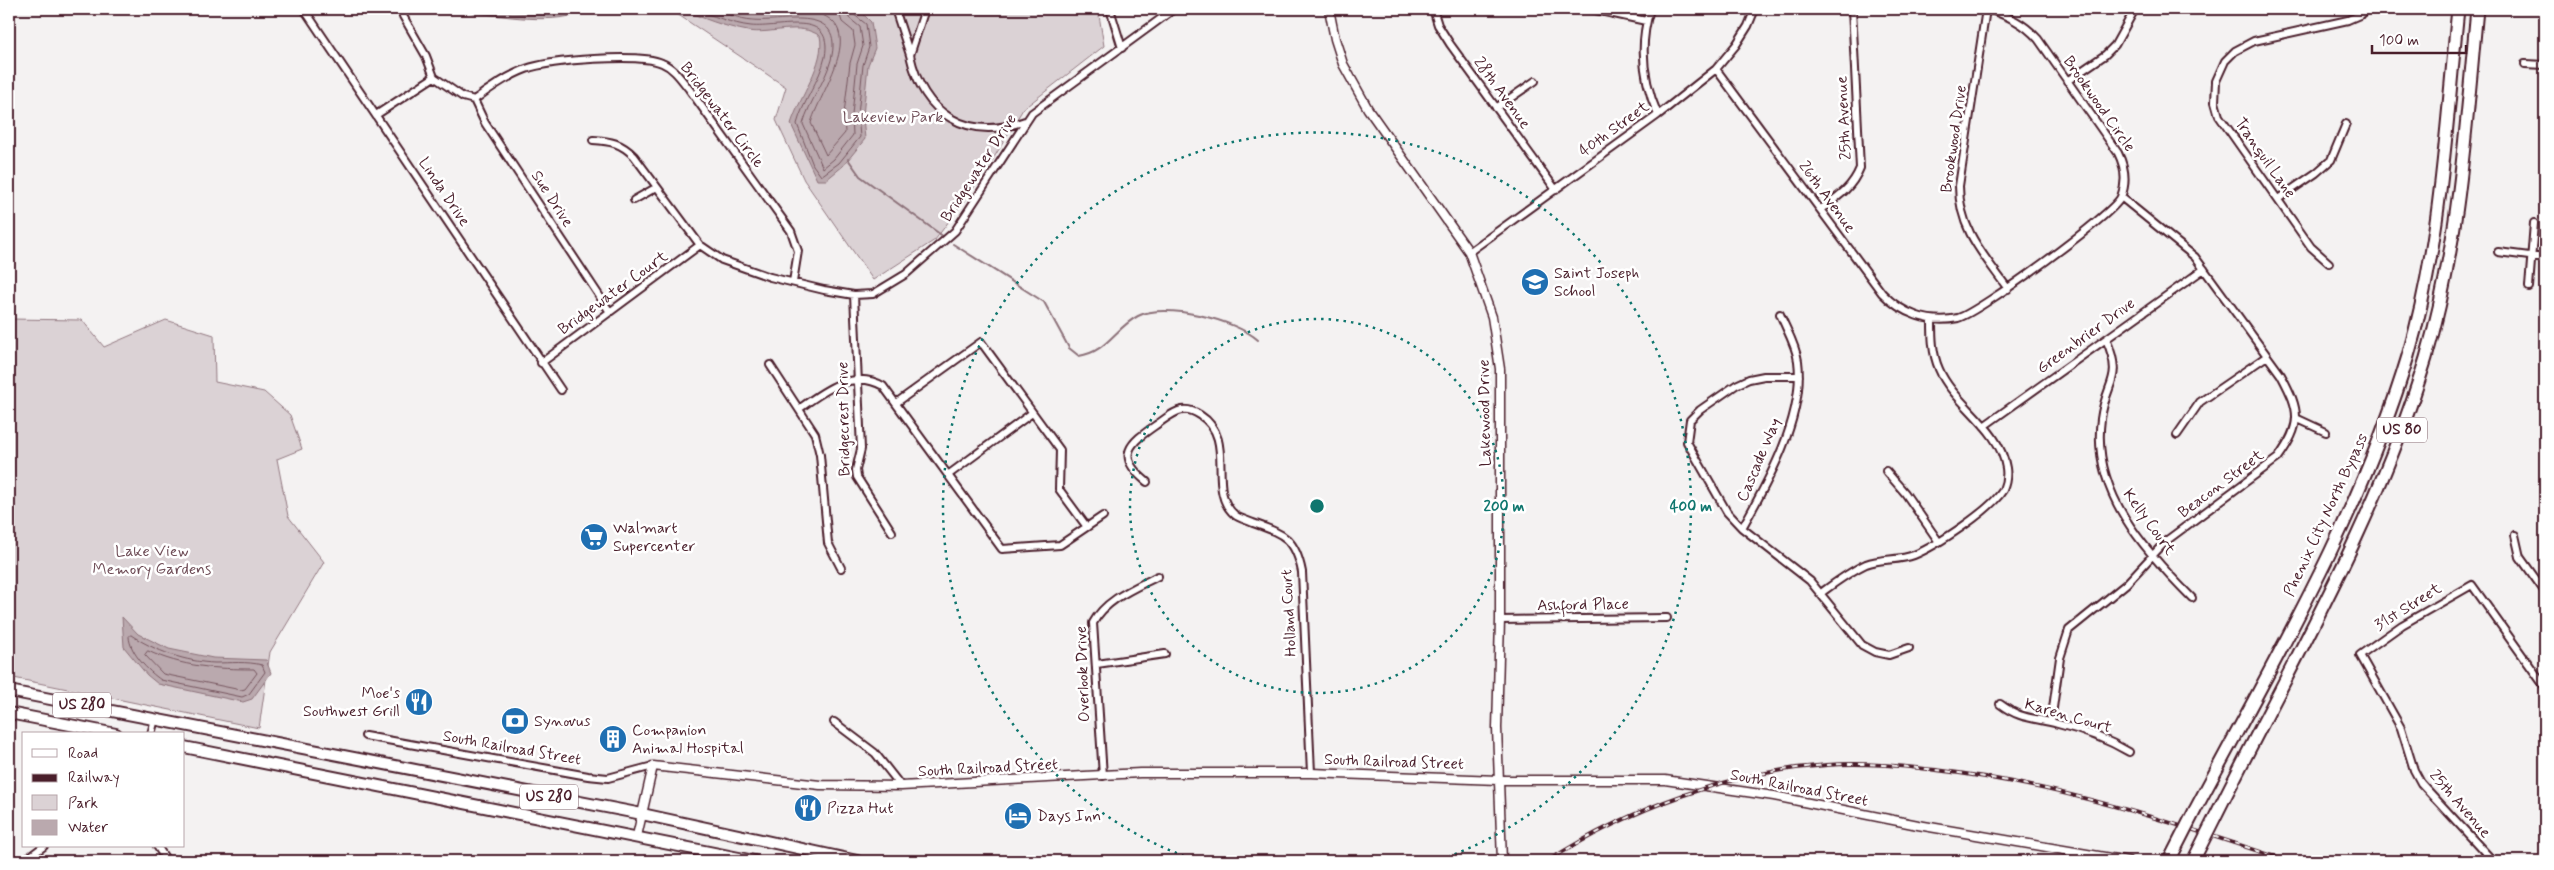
<svg xmlns="http://www.w3.org/2000/svg" width="2554" height="870" font-family="Mynerve,sans-serif">
<style>
.green{fill:#dbd2d5;stroke:#927880}
.water{fill:#baa9ae;stroke:#8d727a}
.lines{fill:none;stroke-linecap:round;stroke-linejoin:round}
.shore{stroke:#77565f;stroke-width:1}
.stream{stroke:#8d727a;stroke-width:2}
.minor-casing{stroke:#4a1f2b;stroke-width:10}
.tertiary-casing{stroke:#4a1f2b;stroke-width:11}
.trunk-casing{stroke:#4a1f2b;stroke-width:14}
.motorway-casing{stroke:#4a1f2b;stroke-width:15}
.minor{stroke:#fff;stroke-width:6}
.tertiary{stroke:#fff;stroke-width:8}
.trunk{stroke:#fff;stroke-width:10}
.motorway{stroke:#fff;stroke-width:11}
.rail-casing{stroke:#4a1f2b;stroke-width:4}
.rail{stroke:#fff;stroke-width:2;stroke-dasharray:5.5;stroke-linecap:butt}
.motorway-bridge-casing{stroke:#4a1f2b;stroke-width:15;stroke-linecap:butt}
.motorway-bridge{stroke:#fff;stroke-width:11}
.ring{fill:none;stroke:#0f766e;stroke-width:2.5;stroke-dasharray:2.5 5}
.labels{text-anchor:middle;dominant-baseline:central;stroke-width:5;stroke-linejoin:round;paint-order:stroke}
.shield{fill:#fff;stroke:#80626b;stroke-width:1}
.shield-label{font-size:15px;font-weight:bold;fill:#4a1f2b}
.street-label{font-size:16px;fill:#4a1f2b;stroke:#fff}
.park-label{font-size:16px;fill:#6e4c56;stroke:#fff}
.poi-label{font-size:16px;fill:#4a1f2b;stroke:#fff;text-anchor:start}
.centre{fill:#0f766e;stroke:#fff;stroke-width:2.5}
.ring-label{font-size:15px;text-anchor:middle;font-weight:bold;fill:#0f766e;stroke:#fff;stroke-width:5;stroke-linejoin:round;paint-order:stroke}
</style>
<rect width="100%" height="100%" fill="#f4f2f2"/>
<filter id="ink" filterUnits="userSpaceOnUse"><feTurbulence type="fractalNoise" baseFrequency=".02" numOctaves="2"/><feDisplacementMap in="SourceGraphic" scale="10" xChannelSelector="R" yChannelSelector="G"/><feConvolveMatrix kernelMatrix="1 2 1 2 8 2 1 2 1" color-interpolation-filters="sRGB"/></filter>
<g filter="url(#ink)">
<path class="green" d="M 652,9 L 1098,9 L 1104,46 L 1023,109 L 986,171 L 935,240 L 873,280 L 804,180 L 776,120 L 786,87 L 677,14 Z
M 9,319 L 82,320 L 104,347 L 166,320 L 214,335 L 215,382 L 264,392 L 290,415 L 302,449 L 277,459 L 288,516 L 324,562 L 270,652 L 259,728 L 9,677 Z"/>
<path class="water" d="M 458,9 L 593,9 C 552,27 506,15 463,12 Z
M 681,9 L 789,9 L 824,11 L 852,9 L 863,14 L 871,22 L 875,48 L 868,65 L 863,116 L 865,139 L 843,166 L 826,180 L 817,180 L 791,124 C 799,98 826,62 820,36 C 799,21 771,35 748,31 C 725,27 702,18 681,9 Z
M 122,617 L 138,634 L 169,649 L 213,658 L 266,660 L 271,673 L 252,699 L 243,702 L 158,684 L 147,675 L 124,647 Z"/>
<g class="lines">
<path class="shore" d="M 490,9 L 548,15 L 581,9
M 693,9 C 712,15 732,24 751,26 C 779,29 834,8 825,57 C 820,80 803,101 797,124 L 813,165 L 821,176 L 839,163 L 860,137 L 858,115 L 863,65 L 869,47 L 866,24 L 853,14 L 852,9
M 712,9 C 725,13 739,19 753,20 C 784,23 845,3 831,60 C 825,82 809,102 803,124 L 823,168 L 834,159 L 853,135 L 852,115 L 857,64 L 863,46 L 860,27 L 849,18 L 846,9
M 738,9 C 749,12 760,14 772,13 C 781,13 789,9 798,10 C 878,15 822,86 811,123 L 826,155 L 845,133 L 844,114 L 850,63 L 855,45 L 853,31 L 842,22 L 838,9
M 131,635 C 155,651 186,662 215,663 C 230,663 247,661 262,665 L 265,672 L 249,694 L 242,697 L 161,680 C 148,671 130,653 129,637 Z
M 148,651 C 182,667 217,669 254,669 L 257,673 L 245,689 L 241,690 L 163,674 L 145,655 Z"/>
<path class="stream" d="M 848,159 L 860,176 L 944,237
M 953,244 L 1044,302 L 1069,348 L 1079,356 C 1107,352 1115,328 1138,316 C 1165,302 1236,320 1258,340"/>
<defs>
<path id="minor" d="M 304,9 L 561,390
M 895,9 L 910,55 L 925,9
M 1110,9 L 1122,48
M 1433,9 L 1438,25 L 1450,44 L 1556,190
M 1591,9 L 1646,21
M 1650,9 C 1639,45 1643,81 1658,115
M 1986,9 L 1959,186 C 1959,230 1984,255 2008,289
M 403,16 L 426,56 L 434,77
M 910,55 C 923,114 967,142 1025,121
M 2525,64 L 2545,65
M 1716,69 L 1882,293 C 1902,314 1929,324 1958,318 C 1978,313 2114,214 2121,197 C 2127,182 2125,167 2118,153 L 2038,39 C 2024,23 2008,16 1988,9
M 434,77 L 463,97 L 474,100 C 490,88 507,76 526,69 C 549,60 640,53 662,63 C 674,68 681,79 689,89 L 791,231 L 798,251 L 793,282
M 2067,81 L 2105,55 L 2115,45 L 2135,9
M 474,100 L 485,123 L 610,312
M 1496,108 L 1535,81
M 376,115 L 434,77
M 593,140 C 611,141 621,143 634,156 L 700,245 L 722,260 L 770,277 L 824,290 L 854,295 L 873,294 L 906,274 L 955,231 L 1032,113 L 1174,9
M 2278,199 L 2316,173 L 2331,160 L 2346,124
M 634,200 L 657,187
M 1821,209 C 1838,197 1852,188 1860,168 L 1852,9
M 1469,252 L 1658,115 L 1716,69 L 1736,45 L 1748,26 L 1755,9
M 2498,252 L 2545,258
M 2329,263 L 2311,247 L 2219,116 L 2215,102 L 2216,81 L 2225,61 L 2235,51 L 2254,41 L 2348,20 L 2362,14 L 2367,9
M 2529,287 L 2534,223
M 854,295 L 861,449 L 856,470 L 857,477 L 892,532
M 2106,339 C 2124,381 2106,380 2101,419 C 2091,491 2144,550 2192,598
M 541,363 L 700,245
M 770,365 L 815,434 L 820,455 L 828,543 L 841,568
M 1799,376 L 1764,376 L 1749,379 L 1736,385 L 1700,410 L 1690,420 L 1687,442 L 1727,512 L 1742,528 L 1810,581 L 1862,645 L 1875,652 L 1889,655 L 1909,648
M 896,403 L 981,342 L 1060,450 L 1059,489 L 1087,527
M 799,409 C 822,392 853,368 883,386 L 1002,549 L 1060,545 L 1103,516
M 2298,419 L 2326,432
M 1984,426 L 2204,269
M 2177,435 L 2200,402 L 2267,356
M 1886,471 L 1905,493 L 1939,542
M 948,475 L 1032,413
M 1147,482 C 1114,456 1130,443 1156,425 C 1164,420 1172,412 1182,410 C 1189,409 1194,411 1200,415 C 1238,439 1205,490 1235,515 C 1240,519 1247,520 1253,523 C 1283,534 1295,537 1302,572 L 1311,773
M 1742,528 C 1768,482 1805,416 1798,361 C 1796,345 1786,329 1780,314
M 2515,535 L 2520,557 L 2545,592
M 1821,593 C 1836,582 1849,572 1866,564 C 1881,558 1899,561 1914,555 C 1936,546 1991,510 2003,490 C 2006,483 2007,475 2006,468 C 2000,427 1954,405 1939,369 C 1932,353 1932,336 1932,320
M 1500,620 L 1667,618
M 1097,664 L 1165,654
M 2000,704 C 2021,720 2034,717 2058,724 C 2083,730 2107,739 2129,752
M 834,722 L 875,753 L 901,786
M 2051,722 L 2060,658 L 2069,630 L 2126,584 L 2166,541 L 2278,458 C 2302,424 2301,412 2281,375 L 2195,257 L 2121,197
M 151,734 L 155,719
M 365,736 L 588,776 L 608,778 L 653,766
M 1103,776 L 1093,623 C 1106,599 1135,588 1158,576
M 157,846 L 167,861
M 24,861 L 44,846
M 2493,861 L 2421,783 L 2414,770 L 2401,728 L 2360,655 L 2402,625 L 2472,585 L 2545,687"/>
<path id="tertiary" d="M 1329,9 L 1335,39 L 1343,64 L 1368,109 L 1469,252 L 1492,317 L 1500,369 L 1500,620 L 1497,728 L 1502,861
M 637,836 L 653,766 L 820,785 L 901,786 L 1140,773 L 1311,773 L 1498,780 L 1665,780 L 1774,796 L 1918,825 L 2128,861"/>
<path id="trunk" d="M 9,691 L 642,814 L 857,861
M 9,713 L 116,734
M 184,747 L 754,861"/>
<path id="motorway" d="M 2195,810 C 2273,663 2360,516 2408,356 C 2441,244 2446,125 2458,9
M 2215,817 C 2290,666 2377,520 2426,358 C 2459,245 2466,125 2477,9"/>
</defs>
<use href="#minor" class="minor-casing"/>
<use href="#tertiary" class="tertiary-casing"/>
<use href="#trunk" class="trunk-casing"/>
<use href="#motorway" class="motorway-casing"/>
<use href="#minor" class="minor"/>
<use href="#tertiary" class="tertiary"/>
<use href="#trunk" class="trunk"/>
<use href="#motorway" class="motorway"/>
<defs>
<path id="rail" d="M 1548,861 C 1631,808 1728,772 1827,765 C 1863,762 1900,766 1936,770 C 2057,784 2172,822 2288,861"/>
</defs>
<use href="#rail" class="rail-casing"/>
<use href="#rail" class="rail"/>
<defs>
<path id="motorway-bridge" d="M 2169,861 L 2195,810
M 2193,861 L 2215,817"/>
</defs>
<use href="#motorway-bridge" class="motorway-bridge-casing"/>
<use href="#motorway-bridge" class="motorway-bridge"/>
</g>
</g>
<g class="ring">
<circle cx="1317" cy="506" r="187"/>
<path d="M1198 861A374 374 0 1 1 1436 861"/>
</g>
<defs>
<symbol id="school-disc" viewBox="-11 -11 22 22"><circle r="9.5" fill="#1f6fb2" stroke="#fff"/><path d="M0-5L7-2L0 1L-7-2ZM-4 1L0 2.5L4 1V4Q0 6-4 4Z" fill="#fff"/></symbol>
<symbol id="supermarket-disc" viewBox="-11 -11 22 22"><circle r="9.5" fill="#1f6fb2" stroke="#fff"/><path d="M-6-5.5h2.5l.6 2H6L4.5 2H-2.5L-4.4-4H-6ZM-1.5 3.2a1.3 1.3 0 1 0 .1 0ZM3 3.2a1.3 1.3 0 1 0 .1 0Z" fill="#fff"/></symbol>
<symbol id="restaurant-disc" viewBox="-11 -11 22 22"><circle r="9.5" fill="#1f6fb2" stroke="#fff"/><path d="M-5-6h1v4h1v-4h1v4h1v-4h1v5L-1.5 .5V6h-2V.5L-5-1ZM5-6V6H3V1.5H1.5Q1.5-4 5-6Z" fill="#fff"/></symbol>
<symbol id="bank-disc" viewBox="-11 -11 22 22"><circle r="9.5" fill="#1f6fb2" stroke="#fff"/><path d="M-6-4H6V4H-6ZM0-2.3a2.3 2.3 0 1 0 0 4.6a2.3 2.3 0 1 0 0-4.6Z" fill="#fff"/></symbol>
<symbol id="building-disc" viewBox="-11 -11 22 22"><circle r="9.5" fill="#1f6fb2" stroke="#fff"/><path d="M-4-6H4V6H1V3H-1V6H-4ZM-2.5-4.3h1.7v1.8h-1.7ZM.8-4.3h1.7v1.8H.8ZM-2.5-1h1.7V.8h-1.7ZM.8-1h1.7V.8H.8Z" fill="#fff"/></symbol>
<symbol id="hotel-disc" viewBox="-11 -11 22 22"><circle r="9.5" fill="#1f6fb2" stroke="#fff"/><path d="M-6-4.5h1.5V1H6V5H4.5V3h-9V5H-6ZM-4 0a1.8 1.8 0 1 1 3.6 0ZM.5 0V-2.5h3Q6-2.5 6 0Z" fill="#fff"/></symbol>
</defs>
<g fill-rule="evenodd">
<use href="#school-disc" x="1519" y="266" width="32" height="32"/>
<use href="#supermarket-disc" x="578" y="521" width="32" height="32"/>
<use href="#restaurant-disc" x="403" y="686" width="32" height="32"/>
<use href="#bank-disc" x="499" y="705" width="32" height="32"/>
<use href="#building-disc" x="597" y="723" width="32" height="32"/>
<use href="#restaurant-disc" x="792" y="792" width="32" height="32"/>
<use href="#hotel-disc" x="1002" y="800" width="32" height="32"/>
</g>
<g class="labels">
<g class="shield">
<rect x="2377" y="417.5" width="50" height="25" rx="4"/>
<rect x="53" y="692.5" width="58" height="25" rx="4"/>
<rect x="520" y="784.5" width="58" height="25" rx="4"/>
</g>
<g class="shield-label">
<text x="2402" y="430">US 80</text>
<text x="82" y="705">US 280</text>
<text x="549" y="797">US 280</text>
</g>
<g class="street-label">
<text transform="translate(1502 93) rotate(54)">28th Avenue</text>
<text transform="translate(2099 104) rotate(55)">Brookwood Circle</text>
<text transform="translate(722 115) rotate(53)">Bridgewater Circle</text>
<text transform="translate(1844 118) rotate(-93)">25th Avenue</text>
<text transform="translate(1614 129) rotate(-36)">40th Street</text>
<text transform="translate(1954 139) rotate(-82)">Brookwood Drive</text>
<text transform="translate(2265 158) rotate(55)">Tranquil Lane</text>
<text transform="translate(979 168) rotate(-57)">Bridgewater Drive</text>
<text transform="translate(444 192) rotate(56)">Linda Drive</text>
<text transform="translate(1827 197) rotate(54)">26th Avenue</text>
<text transform="translate(552 199) rotate(57)">Sue Drive</text>
<text transform="translate(613 293) rotate(-36)">Bridgewater Court</text>
<text transform="translate(2086 336) rotate(-36)">Greenbrier Drive</text>
<text transform="translate(1485 413) rotate(-91)">Lakewood Drive</text>
<text transform="translate(844 419) rotate(-91)">Bridgecrest Drive</text>
<text transform="translate(1759 460) rotate(-67)">Cascade Way</text>
<text transform="translate(2221 484) rotate(-37)">Beacon Street</text>
<text transform="translate(2326 515) rotate(-65)">Phenix City North Bypass</text>
<text transform="translate(2149 522) rotate(54)">Kelly Court</text>
<text transform="translate(1583 605) rotate(-1)">Ashford Place</text>
<text transform="translate(2408 607) rotate(-32)">31st Street</text>
<text transform="translate(1289 613) rotate(-93)">Holland Court</text>
<text transform="translate(1083 674) rotate(-92)">Overlook Drive</text>
<text transform="translate(2068 716) rotate(16)">Karen Court</text>
<text transform="translate(512 748) rotate(10)">South Railroad Street</text>
<text transform="translate(1394 762) rotate(2)">South Railroad Street</text>
<text transform="translate(988 768) rotate(-3)">South Railroad Street</text>
<text transform="translate(1799 788) rotate(11)">South Railroad Street</text>
<text transform="translate(2460 804) rotate(49)">25th Avenue</text>
</g>
<g class="park-label">
<text x="893" y="117">Lakeview Park</text>
<text x="152" y="551">Lake View<tspan x="152" dy="18">Memory Gardens</tspan></text>
</g>
<g class="poi-label">
<text x="1554" y="273">Saint Joseph<tspan x="1554" dy="18">School</tspan></text>
<text x="613" y="528">Walmart<tspan x="613" dy="18">Supercenter</tspan></text>
<text x="400" y="693" text-anchor="end">Moe's<tspan x="400" dy="18">Southwest Grill</tspan></text>
<text x="534" y="721">Synovus</text>
<text x="632" y="730">Companion<tspan x="632" dy="18">Animal Hospital</tspan></text>
<text x="827" y="808">Pizza Hut</text>
<text x="1037" y="816">Days Inn</text>
</g>
</g>
<circle cx="1317" cy="506" r="8" class="centre"/>
<g class="ring-label">
<text x="1504" y="511">200 m</text>
<text x="1691" y="511">400 m</text>
</g>
<rect width="2554" height="870" fill="none" stroke="#fff" stroke-width="30"/>
<rect x="15" y="15" width="2524" height="840" fill="none" stroke="#4a1f2b" stroke-width="2" filter="url(#ink)"/>
<rect x="22" y="732" width="162" height="115" fill="#ffffff" stroke="#b7a5aa"/>
<rect x="32" y="749" width="25" height="8" fill="#ffffff" stroke="#b7a5aa"/>
<text x="68" y="758" font-size="15" fill="#4a1f2b">Road</text>
<rect x="32" y="774" width="25" height="8" fill="#4a1f2b" stroke="#b7a5aa"/>
<text x="68" y="782" font-size="15" fill="#4a1f2b">Railway</text>
<rect x="32" y="795" width="25" height="15" fill="#dbd2d5" stroke="#b7a5aa"/>
<text x="68" y="808" font-size="15" fill="#4a1f2b">Park</text>
<rect x="32" y="820" width="25" height="15" fill="#baa9ae" stroke="#b7a5aa"/>
<text x="68" y="832" font-size="15" fill="#4a1f2b">Water</text>
<path d="M2372 45v8h94v-8" fill="none" stroke="#4a1f2b" stroke-width="2.5"/>
<text x="2379" y="45" font-size="15" fill="#4a1f2b" stroke="#ffffff" stroke-width="4" paint-order="stroke">100 m</text>
</svg>
